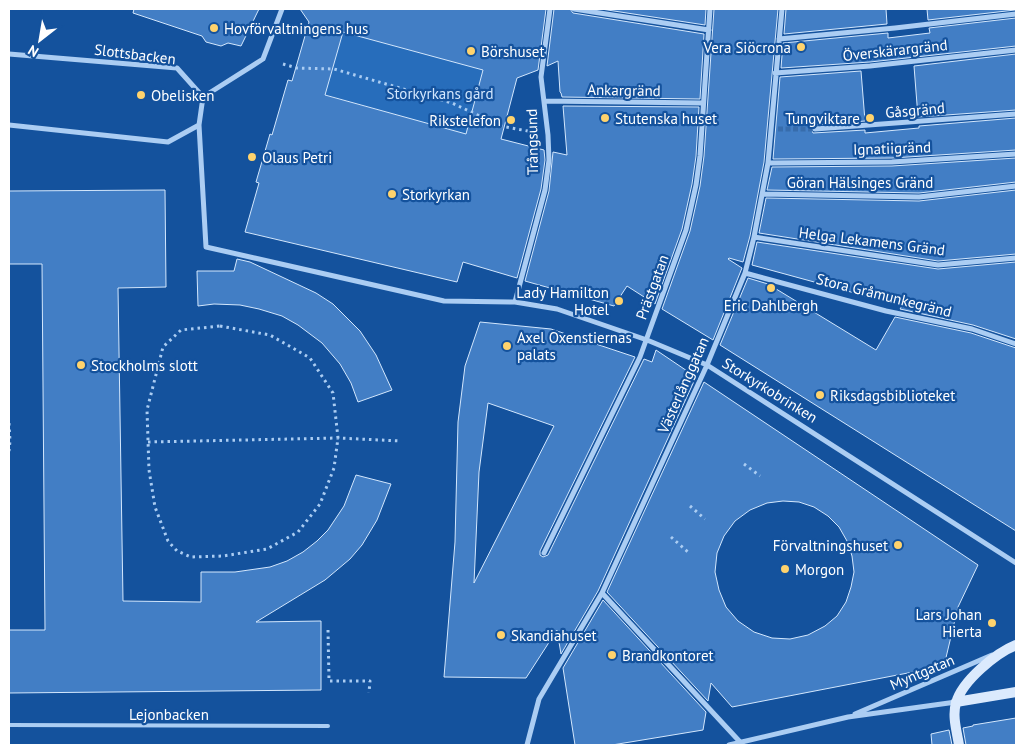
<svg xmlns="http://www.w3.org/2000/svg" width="1025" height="754" font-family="'PT Sans',sans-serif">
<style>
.green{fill:#276dbb}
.building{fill:#427ec5;stroke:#d3e7fd;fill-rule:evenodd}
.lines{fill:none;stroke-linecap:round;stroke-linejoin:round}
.street-tunnel{stroke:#376cac;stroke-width:5;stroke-dasharray:5 2.5;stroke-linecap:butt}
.path{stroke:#abcdf3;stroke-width:3;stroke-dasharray:2.5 4;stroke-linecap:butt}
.lane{stroke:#abcdf3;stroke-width:4}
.street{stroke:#abcdf3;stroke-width:5}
.secondary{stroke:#dbeafd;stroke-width:10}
.poi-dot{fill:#ffd36d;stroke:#14529d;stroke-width:2}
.labels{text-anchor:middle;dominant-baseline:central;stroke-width:4.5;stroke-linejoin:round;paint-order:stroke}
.poi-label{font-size:15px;fill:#fff;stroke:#14529d;text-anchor:start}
.street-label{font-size:15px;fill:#fff;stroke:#14529d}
.park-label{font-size:15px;fill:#d3e7fd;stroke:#14529d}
</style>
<rect width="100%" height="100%" fill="#14529d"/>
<path class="green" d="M 343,32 L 483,70 L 473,105 L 505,113 L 497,143 L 298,87 L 294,81 L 300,53 L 334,63 Z"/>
<path class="building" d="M 134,9 L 259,9 L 241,46 L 228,43 L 221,46 L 206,42 L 202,36 L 133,13 Z
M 300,9 L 546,9 L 538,70 L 517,78 L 501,139 L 544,150 L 545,160 L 541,189 L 517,278 L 463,262 L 457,282 L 245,232 L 259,183 L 256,182 L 270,134 L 272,135 L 288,80 L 292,81 L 309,22 ZM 343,32 L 483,70 L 466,134 L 325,95 Z
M 554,9 L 570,9 L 573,13 L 704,34 L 700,99 L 562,97 L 561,93 L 560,92 L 558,61 L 547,66 Z
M 601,9 L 706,9 L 705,25 Z
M 714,9 L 778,9 L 764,162 L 750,236 L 743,262 L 729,258 L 728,259 L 742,268 L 713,340 L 662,309 L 690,231 L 700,186 L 704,156 Z
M 786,9 L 886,9 L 887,24 L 784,34 Z
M 927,9 L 1015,9 L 1015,10 L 928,20 Z
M 1016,18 L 1016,46 L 870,62 L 781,68 L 783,43 L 888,33 L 888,38 L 930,33 L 929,28 Z
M 1016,54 L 1016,110 L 918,117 L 914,66 Z
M 861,71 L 865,121 L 814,125 L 811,128 L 813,133 L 865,130 L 865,133 L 919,128 L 919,126 L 1016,118 L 1016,150 L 892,158 L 773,159 L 780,77 Z
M 563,106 L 699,107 L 696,156 L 692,184 L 682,229 L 655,304 L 627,286 L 614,306 L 525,281 L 549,191 L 553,152 L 567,155 Z
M 1016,158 L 1016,182 L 919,193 L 767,190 L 772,167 L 892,166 Z
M 165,190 L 166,287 L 118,288 L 123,601 L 201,602 L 201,572 L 235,572 L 270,567 L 287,561 L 303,552 L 317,541 L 328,530 L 344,506 L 356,475 L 391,484 L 377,520 L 362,545 L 350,559 L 325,580 L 256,622 L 321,621 L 321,690 L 9,693 L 9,630 L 45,630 L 42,264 L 9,264 L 9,191 Z
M 1016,190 L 1016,254 L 938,261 L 759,233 L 766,198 L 919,201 Z
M 757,242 L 938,269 L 1016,262 L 1016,339 L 973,325 L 900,309 L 902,306 L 752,265 Z
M 237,259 L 250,262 L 316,293 L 333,304 L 360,331 L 376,355 L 392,390 L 358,402 L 351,383 L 340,364 L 322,343 L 298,325 L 282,316 L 259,309 L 240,305 L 214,304 L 198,306 L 197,271 L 234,271 Z
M 748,278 L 768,284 L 876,350 L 895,317 L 971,333 L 1016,348 L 1016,531 L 720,345 Z
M 480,322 L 551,329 L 635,357 L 540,551 L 540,555 L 543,557 L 548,555 L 644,359 L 652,362 L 656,350 L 696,377 L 598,591 L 561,654 L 557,630 L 526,678 L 444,677 L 455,542 L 458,422 L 465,366 ZM 488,403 L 554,426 L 474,583 L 479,472 Z
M 704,382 L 978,565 L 958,607 L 944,666 L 732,707 L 711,683 L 708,701 L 607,592 ZM 783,501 L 799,502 L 814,507 L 828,516 L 839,527 L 847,541 L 852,556 L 854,572 L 851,587 L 846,602 L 837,616 L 825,626 L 808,635 L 790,639 L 772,638 L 754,632 L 738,621 L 726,607 L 719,590 L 715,572 L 717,553 L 724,536 L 735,521 L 750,510 L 767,503 Z
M 603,600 L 706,712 L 703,730 L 612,745 L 575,745 L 563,668 Z
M 1016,718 L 1016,745 L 966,745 L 963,728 L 973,726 L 973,725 Z
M 949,730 L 952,745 L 932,745 L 931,734 Z"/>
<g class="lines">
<path class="street-tunnel" d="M 778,129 L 815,129"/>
<path class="path" d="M 283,64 L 297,68 L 334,69 L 452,103 L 501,126 L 533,132
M 220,326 L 270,335 L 310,358 L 333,393 L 338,438 L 334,468 L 320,504 L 298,532 L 267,549 L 223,556 L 191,557 L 177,551 L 168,541 L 155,507 L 149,470 L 147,410 L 163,347 L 181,330 Z
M 9,423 L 10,441 L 9,451
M 148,442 L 338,438 L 401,441
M 744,464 L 760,476
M 690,506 L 705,519
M 671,537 L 688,552
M 328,630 L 329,681 L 370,681 L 369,693"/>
<path class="lane" d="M 9,725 L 328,726"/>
<path class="street" d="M 574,9 L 709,30
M 779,39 L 895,28 L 1016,14
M 9,54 L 177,68 L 203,97 L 199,125 L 168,142 L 9,125
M 775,73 L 870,66 L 1016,50
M 203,97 L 263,59 L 282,9
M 544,101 L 703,103
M 199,125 L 206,247 L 444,301 L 515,302 L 557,309 L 647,340 L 707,365 L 1016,563
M 815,129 L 1016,114
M 768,163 L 892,162 L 1016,154
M 763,194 L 919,197 L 1016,186
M 754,237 L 938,265 L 1016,258
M 745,273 L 886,311 L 972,329 L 1016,344
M 515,302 L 545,190 L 549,160 L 548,135 L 541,77 L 550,9
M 544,553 L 640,357 L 686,230 L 696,185 L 700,156 L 710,9
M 602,593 L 741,743
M 855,714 L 992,655
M 527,745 L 539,699 L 602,593 L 707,365 L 745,273 L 754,237 L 768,163 L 782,9
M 729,745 L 848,717 L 956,702"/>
<path class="secondary" d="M 956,702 L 1016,692
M 959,745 C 957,732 952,716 956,703 C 962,681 996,653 1016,645"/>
</g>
<g class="poi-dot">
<circle cx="214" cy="28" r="5"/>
<circle cx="801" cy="47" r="5"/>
<circle cx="471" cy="51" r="5"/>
<circle cx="141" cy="95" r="5"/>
<circle cx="605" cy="118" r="5"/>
<circle cx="870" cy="118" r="5"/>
<circle cx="511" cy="120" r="5"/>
<circle cx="252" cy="157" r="5"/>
<circle cx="392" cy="194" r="5"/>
<circle cx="771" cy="288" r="5"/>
<circle cx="619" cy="301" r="5"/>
<circle cx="507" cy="346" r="5"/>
<circle cx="81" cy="365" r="5"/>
<circle cx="820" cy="395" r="5"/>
<circle cx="898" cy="545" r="5"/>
<circle cx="785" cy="569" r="5"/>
<circle cx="992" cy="623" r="5"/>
<circle cx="501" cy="635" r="5"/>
<circle cx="612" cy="655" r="5"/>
</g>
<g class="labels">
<g class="poi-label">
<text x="224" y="28">Hovförvaltningens hus</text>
<text x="791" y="47" text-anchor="end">Vera Siöcrona</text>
<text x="481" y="51">Börshuset</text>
<text x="151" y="95">Obelisken</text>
<text x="615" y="118">Stutenska huset</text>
<text x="860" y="118" text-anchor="end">Tungviktare</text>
<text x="501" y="120" text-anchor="end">Rikstelefon</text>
<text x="262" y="157">Olaus Petri</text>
<text x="402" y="194">Storkyrkan</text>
<text x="609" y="292" text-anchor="end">Lady Hamilton<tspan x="609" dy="17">Hotel</tspan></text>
<text x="771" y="305" text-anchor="middle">Eric Dahlbergh</text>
<text x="517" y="337">Axel Oxenstiernas<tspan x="517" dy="17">palats</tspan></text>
<text x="91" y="365">Stockholms slott</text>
<text x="830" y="395">Riksdagsbiblioteket</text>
<text x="888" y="545" text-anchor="end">Förvaltningshuset</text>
<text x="795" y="569">Morgon</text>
<text x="982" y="614" text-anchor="end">Lars Johan<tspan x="982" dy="17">Hierta</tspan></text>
<text x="511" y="635">Skandiahuset</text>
<text x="622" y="655">Brandkontoret</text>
</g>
<g class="street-label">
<text transform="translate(895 50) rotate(-6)">Överskärargränd</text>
<text transform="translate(135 54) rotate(7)">Slottsbacken</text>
<text transform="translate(624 90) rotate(1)">Ankargränd</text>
<text transform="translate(915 110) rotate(-5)">Gåsgränd</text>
<text transform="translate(532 142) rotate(-91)">Trångsund</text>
<text transform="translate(892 148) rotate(-2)">Ignatiigränd</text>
<text x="860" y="182">Göran Hälsinges Gränd</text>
<text transform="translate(872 241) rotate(7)">Helga Lekamens Gränd</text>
<text transform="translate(652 287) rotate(-70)">Prästgatan</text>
<text transform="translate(884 295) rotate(14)">Stora Gråmunkegränd</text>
<text transform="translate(683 385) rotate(-66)">Västerlånggatan</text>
<text transform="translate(770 390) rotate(32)">Storkyrkobrinken</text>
<text transform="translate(922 672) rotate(-23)">Myntgatan</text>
<text x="169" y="714">Lejonbacken</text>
</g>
<g class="park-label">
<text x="440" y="93">Storkyrkans gård</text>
</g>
</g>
<rect width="1025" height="754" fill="none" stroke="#ffffff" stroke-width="20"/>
<g transform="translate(40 40) rotate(211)" stroke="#14529d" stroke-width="4" paint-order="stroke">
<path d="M0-4L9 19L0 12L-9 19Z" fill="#ffffff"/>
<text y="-8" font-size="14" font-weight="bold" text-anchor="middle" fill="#ffffff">N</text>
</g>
</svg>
